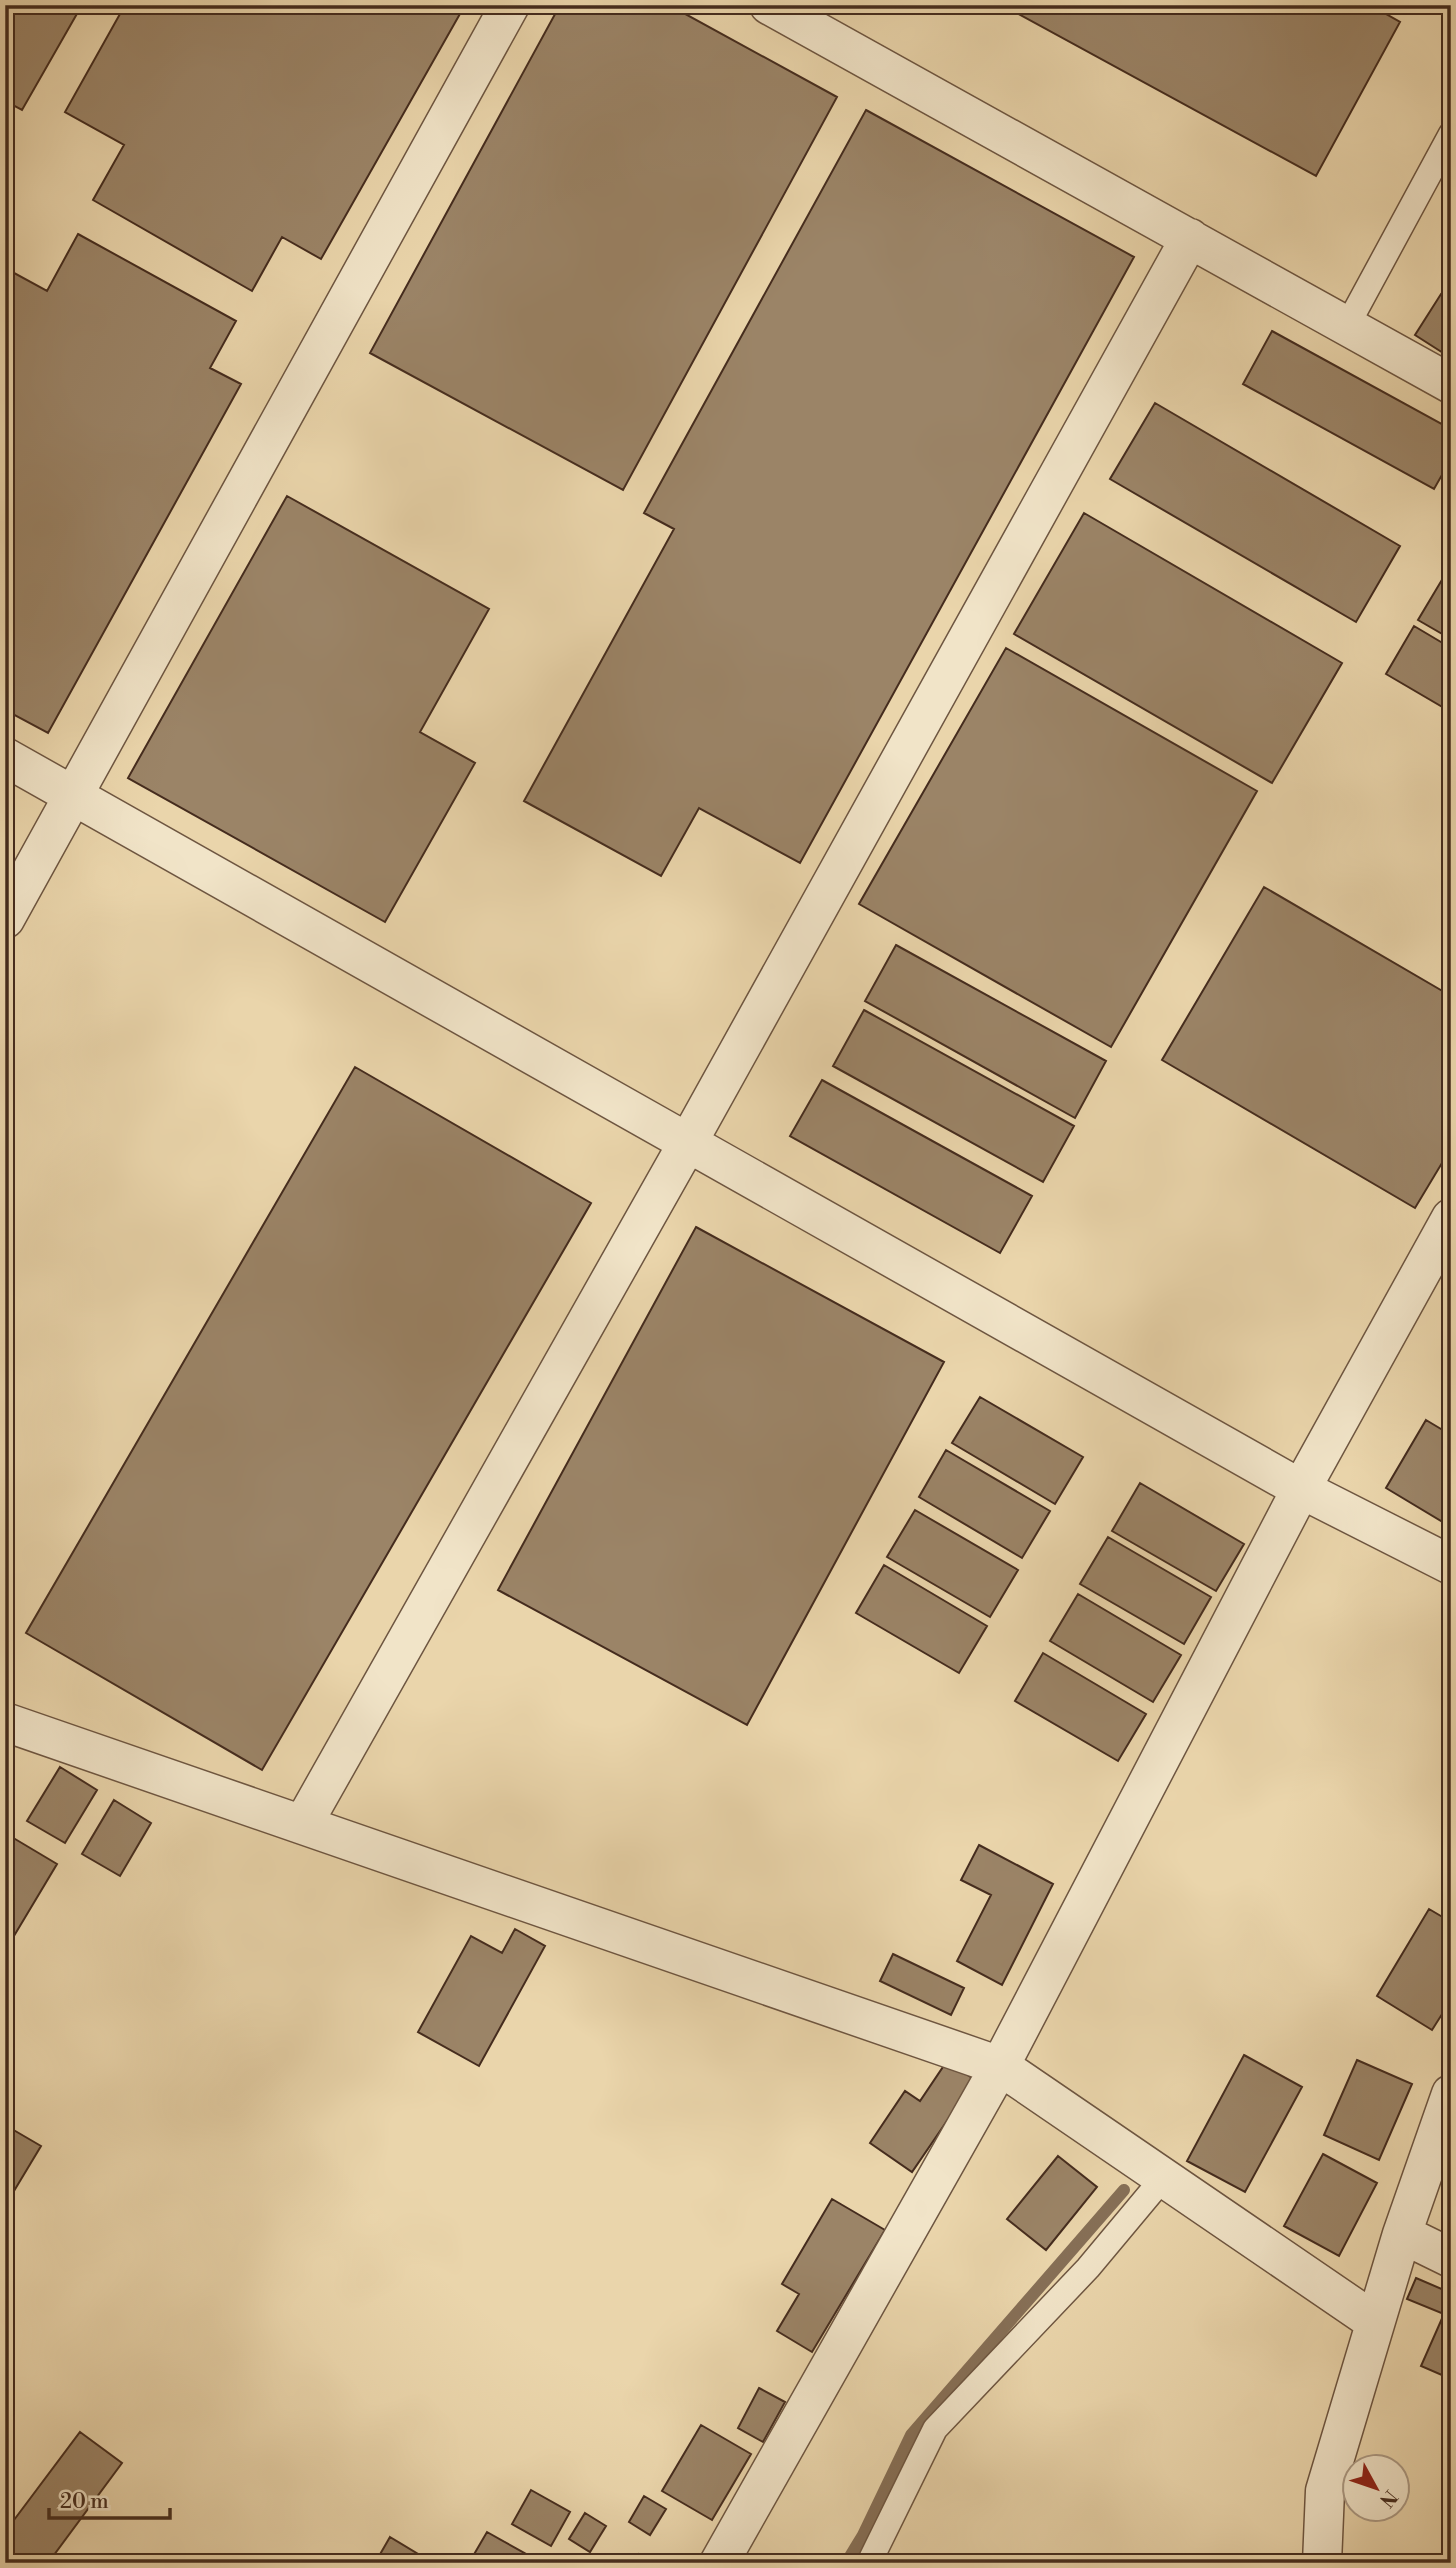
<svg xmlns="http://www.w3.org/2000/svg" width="1456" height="2568" font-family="'Libre Bodoni',serif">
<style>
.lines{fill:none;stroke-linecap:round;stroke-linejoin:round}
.stream{stroke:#866f56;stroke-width:12}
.building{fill:#9b8467;stroke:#452c1e;stroke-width:2}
.lane-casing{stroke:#6e5641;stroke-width:27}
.street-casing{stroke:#6e5641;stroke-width:41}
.lane{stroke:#f1e4c8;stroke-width:24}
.street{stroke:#f1e4c8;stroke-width:38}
</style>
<rect width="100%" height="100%" fill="#ead5ab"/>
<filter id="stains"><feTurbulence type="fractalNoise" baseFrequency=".00286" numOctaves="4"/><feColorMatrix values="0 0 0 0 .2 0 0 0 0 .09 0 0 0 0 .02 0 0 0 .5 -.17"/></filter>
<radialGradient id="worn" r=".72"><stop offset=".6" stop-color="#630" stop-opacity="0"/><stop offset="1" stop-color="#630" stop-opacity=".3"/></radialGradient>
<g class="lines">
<path class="stream" d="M 846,2563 L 863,2535 L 911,2435 L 1124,2190"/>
</g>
<path class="building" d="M 5,5 L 82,5 L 22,110 L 5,101 Z
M 125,5 L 465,5 L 321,259 L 282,237 L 252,291 L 93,200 L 124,145 L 65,112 Z
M 560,5 L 669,5 L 837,97 L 623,490 L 370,353 Z
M 1002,5 L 1370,5 L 1400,22 L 1316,176 Z
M 866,110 L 1134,257 L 800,863 L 699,808 L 661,876 L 524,801 L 674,529 L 644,513 Z
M 78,234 L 236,321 L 210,368 L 241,384 L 48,733 L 5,710 L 5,268 L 47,291 Z
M 1441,294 L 1451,300 L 1451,358 L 1415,335 Z
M 1272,331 L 1451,429 L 1451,459 L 1434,489 L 1243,384 Z
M 1155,403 L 1400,546 L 1356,622 L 1110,479 Z
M 287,496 L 489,609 L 420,732 L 475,763 L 385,922 L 128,778 Z
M 1084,513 L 1342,663 L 1272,783 L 1014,634 Z
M 1446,573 L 1451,576 L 1451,639 L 1418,620 Z
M 1414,626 L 1451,648 L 1451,712 L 1386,674 Z
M 1006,648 L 1257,791 L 1111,1047 L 859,904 Z
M 1264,887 L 1451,996 L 1451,1148 L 1415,1208 L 1162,1060 Z
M 896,945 L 1106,1061 L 1075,1118 L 865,1001 Z
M 864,1010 L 1074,1126 L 1043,1182 L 833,1066 Z
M 355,1067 L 591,1203 L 262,1770 L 26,1633 Z
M 822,1080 L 1032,1196 L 1000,1253 L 790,1136 Z
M 696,1227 L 944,1362 L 747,1725 L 498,1590 Z
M 980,1397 L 1083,1457 L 1055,1504 L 952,1443 Z
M 1426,1420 L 1451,1435 L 1451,1527 L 1386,1488 Z
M 946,1450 L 1050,1511 L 1022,1558 L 919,1497 Z
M 1140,1483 L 1244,1544 L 1216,1591 L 1112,1531 Z
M 915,1510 L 1018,1570 L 990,1617 L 887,1557 Z
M 1108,1537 L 1211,1597 L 1184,1644 L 1080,1584 Z
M 884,1565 L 987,1626 L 959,1673 L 856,1613 Z
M 1078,1594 L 1181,1655 L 1153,1702 L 1050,1641 Z
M 1043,1653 L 1146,1714 L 1118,1761 L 1015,1701 Z
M 60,1767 L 97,1790 L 65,1843 L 27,1821 Z
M 114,1800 L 151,1823 L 120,1876 L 82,1854 Z
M 5,1833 L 57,1864 L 5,1951 Z
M 979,1845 L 1053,1884 L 1002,1985 L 957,1961 L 991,1895 L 961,1880 Z
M 1429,1909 L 1451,1922 L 1451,1950 L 1443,1961 L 1451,1966 L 1451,2000 L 1432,2030 L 1377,1996 Z
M 515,1929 L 545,1946 L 479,2066 L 418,2032 L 471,1936 L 502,1953 Z
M 893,1954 L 964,1988 L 951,2015 L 880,1981 Z
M 1244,2055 L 1302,2087 L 1245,2192 L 1187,2161 Z
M 1357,2060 L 1412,2084 L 1379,2160 L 1324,2135 Z
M 947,2061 L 975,2080 L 912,2172 L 870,2143 L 905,2091 L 920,2101 Z
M 5,2125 L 41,2146 L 5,2206 Z
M 1323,2154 L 1377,2183 L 1339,2256 L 1284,2226 Z
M 1058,2156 L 1097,2187 L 1046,2250 L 1007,2219 Z
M 832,2199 L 885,2230 L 812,2352 L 777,2331 L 799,2294 L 782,2284 Z
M 1416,2278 L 1451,2293 L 1451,2379 L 1421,2366 L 1444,2314 L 1407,2299 Z
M 759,2388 L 785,2402 L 763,2442 L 738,2428 Z
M 701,2425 L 751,2454 L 712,2520 L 662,2491 Z
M 80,2432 L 122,2463 L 48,2563 L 5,2563 L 5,2532 Z
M 531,2490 L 570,2512 L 551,2546 L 512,2524 Z
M 644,2496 L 666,2509 L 650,2535 L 629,2522 Z
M 585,2513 L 606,2526 L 590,2552 L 569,2539 Z
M 487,2532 L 526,2554 L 521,2563 L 469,2563 Z
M 390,2537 L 433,2563 L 375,2563 Z
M 639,2554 L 655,2563 L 634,2563 Z
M 1235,2555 L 1269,2563 L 1233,2563 Z"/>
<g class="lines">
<defs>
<path id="lane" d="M 1347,326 L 1451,134
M 869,2563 L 935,2429 L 1088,2268 L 1164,2177"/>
<path id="street" d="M 769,5 L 1451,384
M 5,757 L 1301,1489 L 1451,1565
M 5,919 L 510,5
M 5,1722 L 1000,2066 L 1375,2322
M 303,1824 L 687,1144 L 1190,238
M 1402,2234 L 1451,2258
M 719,2563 L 1000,2066 L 1301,1489 L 1451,1218
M 1322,2563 L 1325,2491 L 1402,2234 L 1451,2094"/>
</defs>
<use href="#lane" class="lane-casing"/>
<use href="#street" class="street-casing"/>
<use href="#lane" class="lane"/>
<use href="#street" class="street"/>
</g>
<rect width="1456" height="2568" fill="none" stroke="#ead5ab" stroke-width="28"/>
<rect x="7" y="7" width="1442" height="2554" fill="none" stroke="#452c1e" stroke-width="3.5"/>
<rect x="14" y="14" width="1428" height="2540" fill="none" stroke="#452c1e" stroke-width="2"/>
<g transform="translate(1376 2488) rotate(130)"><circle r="33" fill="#f1e4c8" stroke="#ac9a84" stroke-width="2"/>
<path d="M0-5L12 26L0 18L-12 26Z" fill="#8f2418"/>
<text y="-10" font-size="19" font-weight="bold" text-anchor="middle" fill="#452c1e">N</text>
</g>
<path d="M49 2508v10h121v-10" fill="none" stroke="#452c1e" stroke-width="3.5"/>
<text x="60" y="2508" font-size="21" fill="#452c1e" stroke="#f1e4c8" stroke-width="5" paint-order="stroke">20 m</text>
<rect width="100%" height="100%" filter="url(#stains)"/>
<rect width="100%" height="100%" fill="url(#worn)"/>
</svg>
